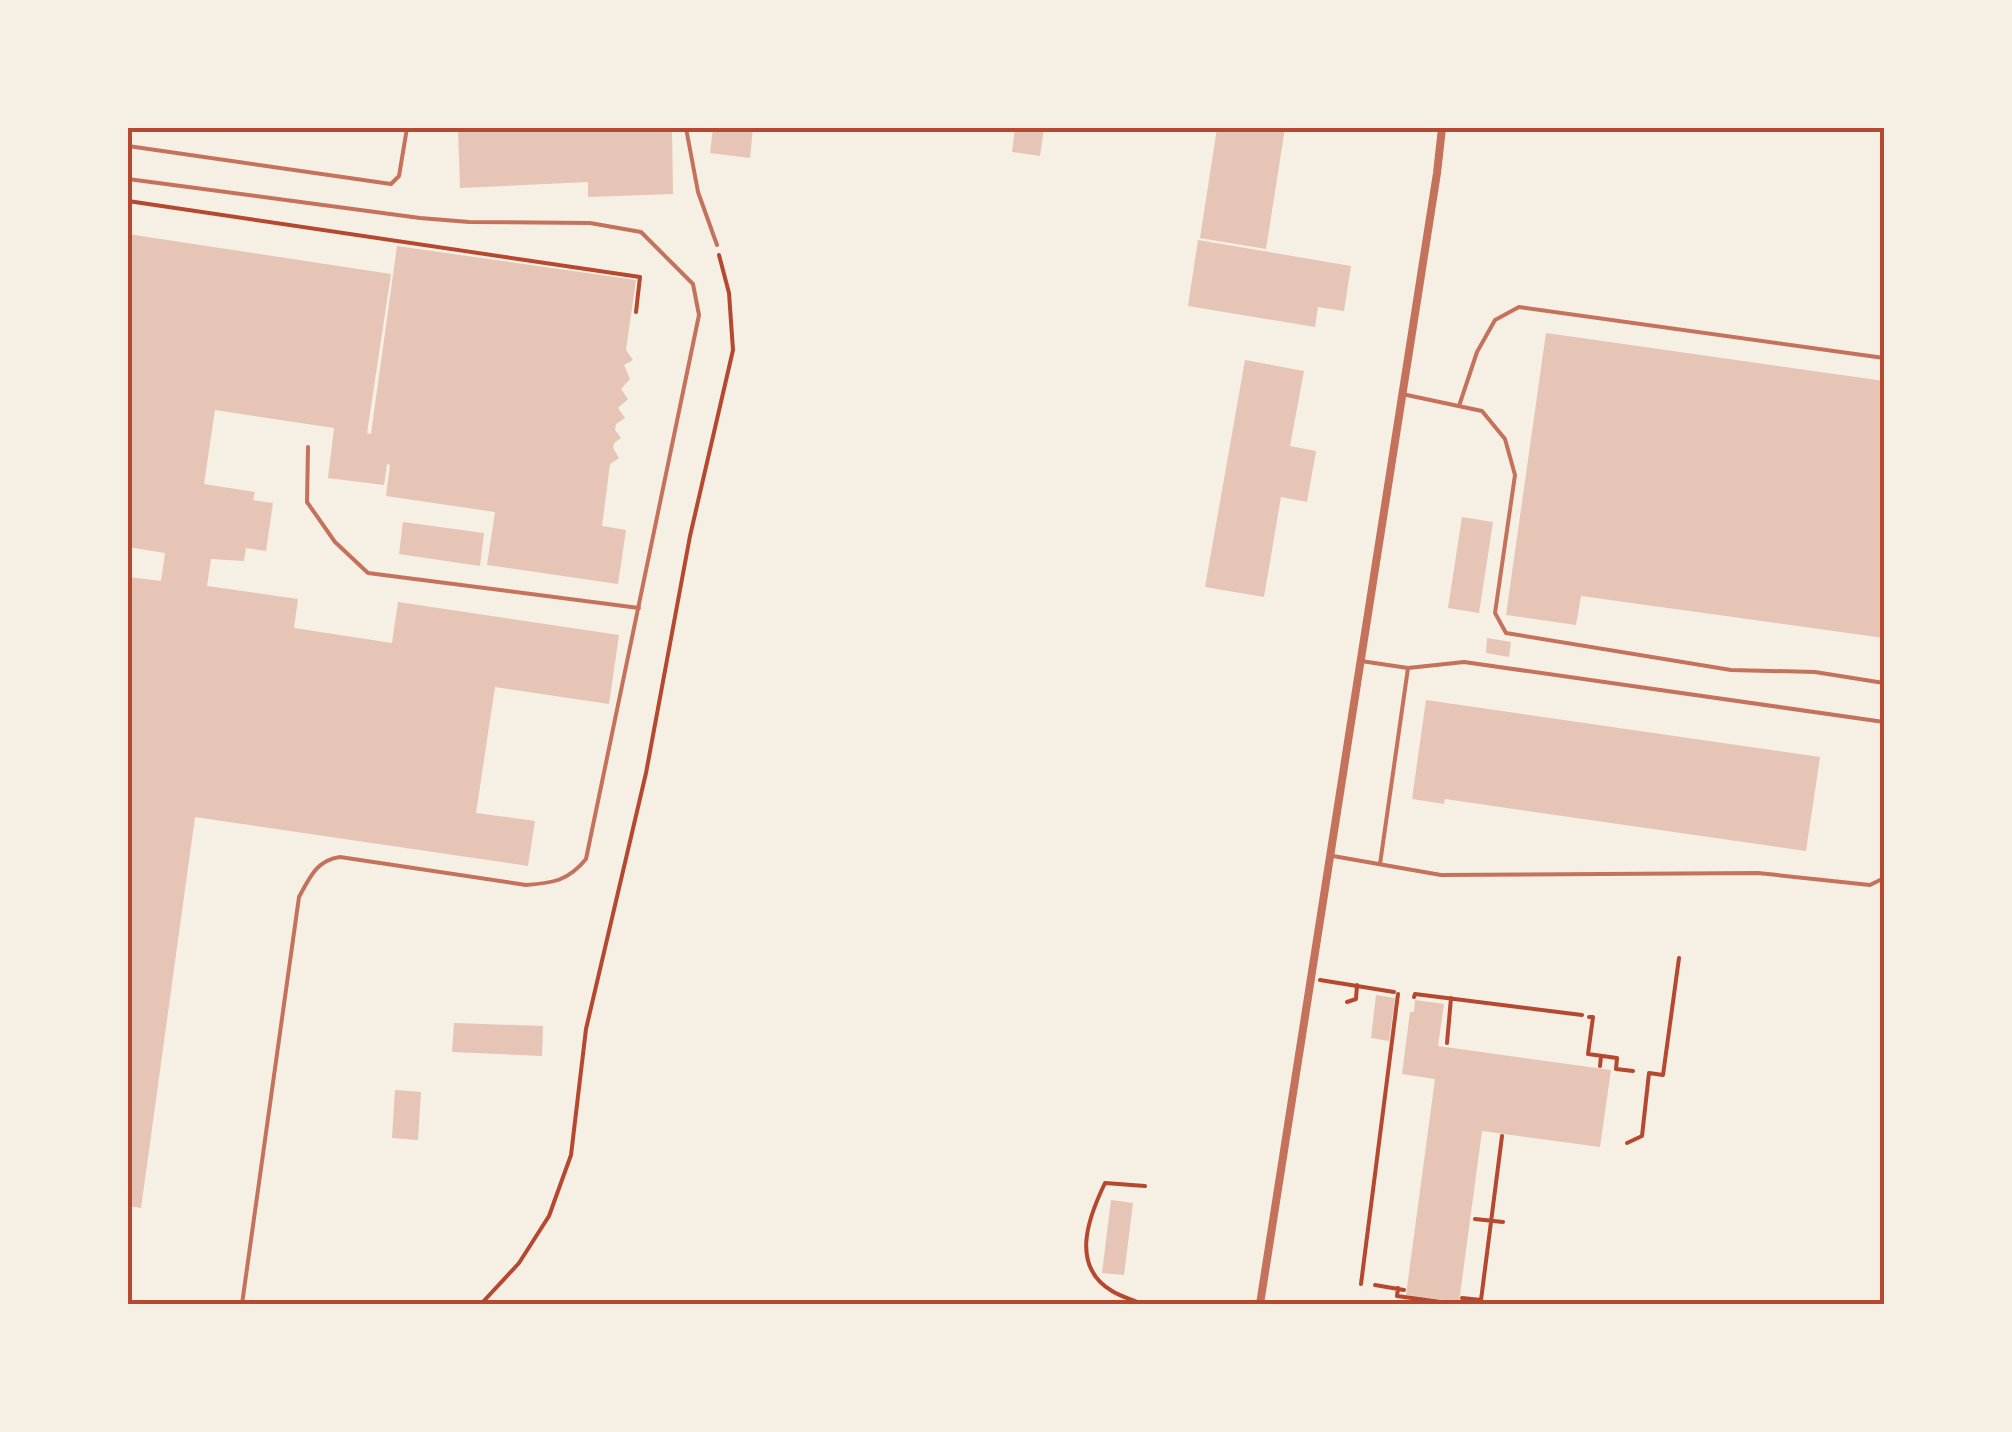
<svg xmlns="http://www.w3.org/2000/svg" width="2012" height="1432" font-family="'Work Sans',sans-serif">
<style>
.building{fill:#e6c5b7}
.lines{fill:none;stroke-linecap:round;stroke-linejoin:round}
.path{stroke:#b5482f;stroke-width:4}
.service{stroke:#c5725c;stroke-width:4}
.minor{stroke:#c5725c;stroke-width:8}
.neatline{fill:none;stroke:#b5482f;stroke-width:4}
</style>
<rect width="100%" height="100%" fill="#f6efe4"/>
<path class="building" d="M 458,128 L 672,128 L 673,194 L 588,197 L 588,182 L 460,188 Z
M 713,128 L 753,128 L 750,158 L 710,153 Z
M 1015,128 L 1044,128 L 1040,156 L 1012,152 Z
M 1217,128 L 1285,128 L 1266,249 L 1200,238 Z
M 128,234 L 391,274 L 367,433 L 371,434 L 397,246 L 636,280 L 626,350 L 633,360 L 624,365 L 630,379 L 621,389 L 628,399 L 618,408 L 625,418 L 616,424 L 615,430 L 621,438 L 614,443 L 613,448 L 619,458 L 610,464 L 602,526 L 626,530 L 618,584 L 487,565 L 495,512 L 386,496 L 390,465 L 387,464 L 384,485 L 328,478 L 334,428 L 215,410 L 204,484 L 255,492 L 253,500 L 273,503 L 266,551 L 246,548 L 244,561 L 211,559 L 207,586 L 298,599 L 294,628 L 392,643 L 398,602 L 619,635 L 609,704 L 495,687 L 476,813 L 535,821 L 528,866 L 195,817 L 141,1208 L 128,1206 L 128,577 L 161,581 L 165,553 L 128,547 Z
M 1198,240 L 1351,266 L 1344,311 L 1318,307 L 1315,327 L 1188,306 Z
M 1546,333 L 1884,381 L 1884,638 L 1581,596 L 1576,625 L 1506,615 Z
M 1245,360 L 1304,371 L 1290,446 L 1316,451 L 1307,502 L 1281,497 L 1264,597 L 1205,587 Z
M 1462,517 L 1493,522 L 1479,613 L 1448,608 Z
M 403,522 L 484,533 L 480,566 L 399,554 Z
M 1487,638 L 1511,642 L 1509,657 L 1486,653 Z
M 1426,700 L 1820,757 L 1806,851 L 1445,799 L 1444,804 L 1412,799 Z
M 1376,995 L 1395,998 L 1389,1041 L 1371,1038 Z
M 1415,1000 L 1444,1004 L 1438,1046 L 1611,1070 L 1600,1147 L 1482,1131 L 1459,1302 L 1406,1295 L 1435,1079 L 1402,1074 L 1410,1012 L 1414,1012 Z
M 454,1023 L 543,1026 L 542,1056 L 452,1052 Z
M 395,1090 L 421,1092 L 418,1140 L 392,1138 Z
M 1111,1200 L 1133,1203 L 1124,1275 L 1102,1273 Z"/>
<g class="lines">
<path class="path" d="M 128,201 L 640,277 L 636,312
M 1320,980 L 1394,992
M 1414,997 L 1415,994 L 1582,1015
M 1347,1002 L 1356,999 L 1357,985
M 1589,1017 L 1593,1017 L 1588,1054 L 1617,1058 L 1616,1069 L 1633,1071
M 1447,1043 L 1451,998
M 1600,1066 L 1601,1056
M 1627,1143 L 1642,1136 L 1649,1073 L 1663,1075 L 1679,958
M 1475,1219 L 1503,1222
M 1361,1284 L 1398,994
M 1375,1285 L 1404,1290
M 1398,1288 L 1397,1296 L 1456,1304
M 1462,1298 L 1481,1300 L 1502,1136
M 481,1304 L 519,1263 L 549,1216 L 571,1155 L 586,1029 L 646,773 L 690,536 L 733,350 L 729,293 L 719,255
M 1142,1304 C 1132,1299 1121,1297 1112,1291 C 1070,1266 1088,1218 1105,1183 L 1145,1186"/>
<path class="service" d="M 686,128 L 698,192 L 717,245
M 128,146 L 391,184 L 399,176 L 407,128
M 128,179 L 420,218 L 469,222 L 590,223 L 641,232 L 693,284 L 699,315 L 586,859 C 568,881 553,883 526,885 L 340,857 C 317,860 310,877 299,897 L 242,1304
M 1402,394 L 1482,411 L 1505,439 L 1515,475 L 1495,613 L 1506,633 L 1731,670 L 1815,672 L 1884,683
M 1459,406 L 1477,352 L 1495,320 L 1519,307 L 1884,358
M 308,447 L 307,502 L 335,542 L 368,573 L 639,608
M 1361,661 L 1408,668 L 1464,662 L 1884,722
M 1333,856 L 1441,875 L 1758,873 L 1870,885 L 1884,878
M 1380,864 L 1408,668"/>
<path class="minor" d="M 1260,1304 L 1437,173 L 1442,128"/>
</g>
<rect width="2012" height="1432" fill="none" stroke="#f6efe4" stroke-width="260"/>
<rect x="130" y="130" width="1752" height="1172" class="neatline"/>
</svg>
